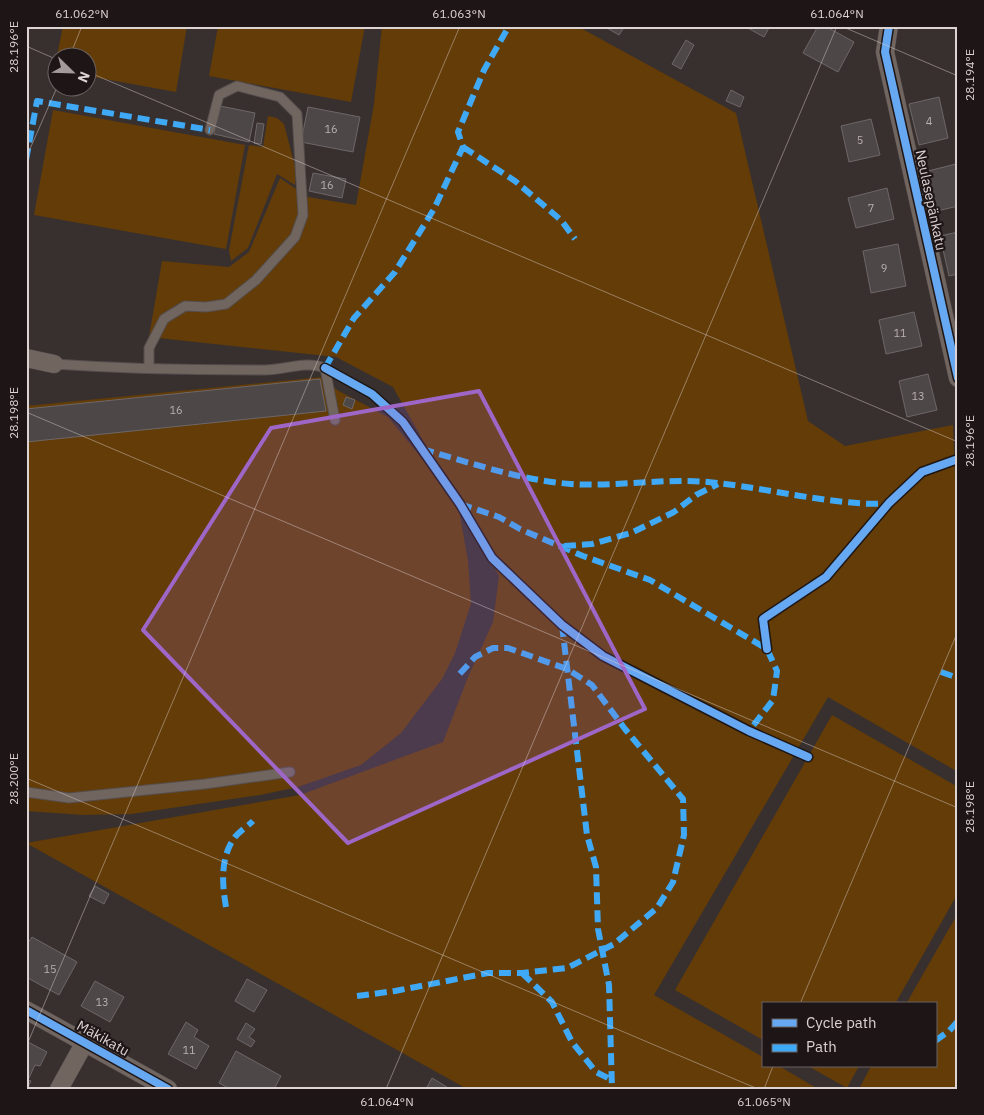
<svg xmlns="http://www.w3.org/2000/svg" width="984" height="1115" font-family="'IBM Plex Sans',sans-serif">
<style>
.green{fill:#633c07}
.building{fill:#4d4747;stroke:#6e6768}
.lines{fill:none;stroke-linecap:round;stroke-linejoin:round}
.lane-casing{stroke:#554e4d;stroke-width:11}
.street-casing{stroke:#554e4d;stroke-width:19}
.lane{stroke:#716560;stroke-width:9}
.street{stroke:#716560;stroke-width:18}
.quiet{stroke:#3fa9f5;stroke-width:6;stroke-dasharray:12 6;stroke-linecap:butt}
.cycleway-casing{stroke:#1e1616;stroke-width:11}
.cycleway{stroke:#66a8f1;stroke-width:8}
.marked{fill:#9e66c6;fill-opacity:0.2;stroke:#9e66c6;stroke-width:4;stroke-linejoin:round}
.ticks{fill:none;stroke:#ded3d3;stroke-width:1;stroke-opacity:0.45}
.labels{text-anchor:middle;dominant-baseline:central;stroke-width:4.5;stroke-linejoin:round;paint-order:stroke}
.number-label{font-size:11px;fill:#bab0b0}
.street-label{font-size:14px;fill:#ded3d3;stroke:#1e1616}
.neatline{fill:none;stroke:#ded3d3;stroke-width:2}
.ticks-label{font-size:12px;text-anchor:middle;fill:#ded3d3}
</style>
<rect width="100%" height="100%" fill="#38302f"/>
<path class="green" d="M 63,26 L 187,26 L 176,92 L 88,76 L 88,58 L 58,58 L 57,70 L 54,70 Z
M 218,26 L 365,26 L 351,102 L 209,76 Z
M 382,26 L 577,26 L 736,113 L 808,421 L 845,446 L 953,425 L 955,478 L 958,478 L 958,772 L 828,697 L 654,995 L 763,1057 L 763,1066 L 779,1066 L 818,1089 L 467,1089 L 26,843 L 300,795 L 443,742 L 468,677 L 493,622 L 499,576 L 393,387 L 336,357 L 149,337 L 162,261 L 229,267 L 249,252 L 280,178 L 308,197 L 356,205 L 374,104 Z
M 53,110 L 245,145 L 226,249 L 34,215 Z
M 268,116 L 277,118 L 284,124 L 296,170 L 295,185 L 277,174 L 248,248 L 231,261 L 229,250 L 249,145 L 263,147 Z
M 322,377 L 337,390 L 388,417 L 424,461 L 459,510 L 468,561 L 471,604 L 455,653 L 442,679 L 401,733 L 361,765 L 298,787 L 260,795 L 131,814 L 83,815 L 26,811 L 26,406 Z
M 832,715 L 958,787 L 958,893 L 895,1004 L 763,1004 L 763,1040 L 675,990 Z
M 958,913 L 958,1089 L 859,1089 L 871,1066 L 935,1066 L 935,1004 L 906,1004 Z
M 808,1066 L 859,1066 L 847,1088 Z"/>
<path class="building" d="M 608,26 L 625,26 L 619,35 L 607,28 Z
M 744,26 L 770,26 L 764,37 Z
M 818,26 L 825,26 L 854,42 L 838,72 L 803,53 Z
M 686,40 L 694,45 L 681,69 L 672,64 Z
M 731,90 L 744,97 L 740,107 L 726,101 Z
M 939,97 L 948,138 L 919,145 L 909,104 Z
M 220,106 L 255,113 L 249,142 L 214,134 Z
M 308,107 L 360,117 L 353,152 L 301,142 Z
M 871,119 L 880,155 L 849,162 L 841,126 Z
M 257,123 L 264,124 L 261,144 L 254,143 Z
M 956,164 L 958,173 L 958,206 L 933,212 L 924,172 Z
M 313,173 L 346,179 L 342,198 L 309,191 Z
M 887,188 L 894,219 L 856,228 L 848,198 Z
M 958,232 L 958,274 L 949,276 L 940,236 Z
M 898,244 L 906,286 L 871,293 L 863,251 Z
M 914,312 L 922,346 L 886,354 L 879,320 Z
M 928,374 L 937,410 L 907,417 L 899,381 Z
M 320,379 L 326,411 L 26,442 L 26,409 Z
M 346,397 L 355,400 L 352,409 L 343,405 Z
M 95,886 L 109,894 L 104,904 L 89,896 Z
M 32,937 L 77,962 L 59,995 L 26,977 L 26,946 Z
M 247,979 L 267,990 L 254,1012 L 235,1001 Z
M 95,981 L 124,997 L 110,1022 L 81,1006 Z
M 186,1022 L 198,1030 L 194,1037 L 209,1046 L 196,1069 L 168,1054 Z
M 246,1023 L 255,1029 L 249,1037 L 255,1041 L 251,1047 L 237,1039 Z
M 26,1041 L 47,1052 L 40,1066 L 35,1065 L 28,1080 L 31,1081 L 27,1089 Z
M 236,1051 L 281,1076 L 274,1089 L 230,1089 L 219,1083 Z
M 432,1078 L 450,1089 L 426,1089 Z"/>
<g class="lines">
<defs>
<path id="lane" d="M 54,364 C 124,369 194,370 265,370 C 285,370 306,360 325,368 L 335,420
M 149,368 L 149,348 L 164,319 L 185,306 L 206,307 L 226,304 L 256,280 L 295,237 L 303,215 L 297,114 L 280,97 L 237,86 L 219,95 L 210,130
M 26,792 L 69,798 L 205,784 L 290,772"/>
<path id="street" d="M 889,26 L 885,52 L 958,378
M 26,358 L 54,364
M 26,1010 L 168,1089
M 59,1089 L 85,1042"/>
</defs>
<use href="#lane" class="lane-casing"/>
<use href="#street" class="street-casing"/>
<use href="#lane" class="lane"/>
<use href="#street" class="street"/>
<path class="quiet" d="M 463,147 L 515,181 L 561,220 L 575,239
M 26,160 L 37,101 L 210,130
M 325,368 L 354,318 L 395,272 L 434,209 L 463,147 L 458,132 L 484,70 L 509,26
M 422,449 C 471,463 520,480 571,484 C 616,487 662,478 708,482 C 750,486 793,496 836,501 C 854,503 871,505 889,503
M 460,504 L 499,517 L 520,529 L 583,556 L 650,580 L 767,649 L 777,671 L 773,700 L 749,731
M 564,546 L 592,544 L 631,533 L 674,512 L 696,495 L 718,484
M 562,625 L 587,835 L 596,867 L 598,929 L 609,985 L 612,1089
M 941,672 L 958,678
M 226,907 C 222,884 220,857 235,837 C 240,831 248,826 253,821
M 522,973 L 552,1002 L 572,1042 L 596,1072 L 612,1080
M 357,996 L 395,991 L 488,973 L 522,973 L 567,968 L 614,944 L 657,908 L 673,882 L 684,835 L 683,799 L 625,729 L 592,685 L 567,669 L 508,648 L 493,648 L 475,657 L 456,678
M 935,1041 L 949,1031 L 958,1021"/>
<defs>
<path id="cycleway" d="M 889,26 L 885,52 L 958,378
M 325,368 L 372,394 L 403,422 L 460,504 L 492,558 L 562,625 L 603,656 L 749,731 L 808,757
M 767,649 L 763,619 L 826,577 L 889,503 L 922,472 L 958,459
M 26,1010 L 168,1089"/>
</defs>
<use href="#cycleway" class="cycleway-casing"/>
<use href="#cycleway" class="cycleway"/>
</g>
<path class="marked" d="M 479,391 L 645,709 L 348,843 L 143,630 L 271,428 Z"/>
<path class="ticks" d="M 841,26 L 958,76M 26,46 L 58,60M 69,58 L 82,26M 88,72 L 958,442M 26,158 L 58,85M 26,412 L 958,808M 26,778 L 758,1089M 800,1004 L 958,631M 26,1047 L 460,26M 386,1089 L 837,26M 764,1089 L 773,1066"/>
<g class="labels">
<g class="number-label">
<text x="929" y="121">4</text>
<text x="331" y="129">16</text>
<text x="860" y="140">5</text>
<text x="327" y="185">16</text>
<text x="871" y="208">7</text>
<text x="884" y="268">9</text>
<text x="900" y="333">11</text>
<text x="918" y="396">13</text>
<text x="176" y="410">16</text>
<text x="50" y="969">15</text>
<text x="102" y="1002">13</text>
<text x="189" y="1050">11</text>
</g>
<g class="street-label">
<text transform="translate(931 200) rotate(78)">Neulasepänkatu</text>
<text transform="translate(103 1038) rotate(29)">Mäkikatu</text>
</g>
</g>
<rect width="984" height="1115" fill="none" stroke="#1e1616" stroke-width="55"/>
<rect x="762" y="1002" width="175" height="65" fill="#1e1616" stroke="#6b6262"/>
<rect x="772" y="1019" width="25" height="8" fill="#66a8f1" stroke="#6b6262"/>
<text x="806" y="1028" font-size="15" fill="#ded3d3">Cycle path</text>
<rect x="772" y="1044" width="25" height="8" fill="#3fa9f5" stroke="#6b6262"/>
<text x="806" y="1052" font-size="15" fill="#ded3d3">Path</text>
<g transform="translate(72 72) rotate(113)"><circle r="24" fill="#1e1616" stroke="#6b6262"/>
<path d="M0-4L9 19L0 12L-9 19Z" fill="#a49a9a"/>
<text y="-8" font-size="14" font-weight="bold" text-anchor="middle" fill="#ded3d3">N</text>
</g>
<rect x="28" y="28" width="928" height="1060" class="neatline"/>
<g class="ticks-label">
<text x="82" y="18">61.062°N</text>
<text x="459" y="18">61.063°N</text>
<text x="837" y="18">61.064°N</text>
<text transform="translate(14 47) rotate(-90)" y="4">28.196°E</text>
<text transform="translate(970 75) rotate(-90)" y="4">28.194°E</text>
<text transform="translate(14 413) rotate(-90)" y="4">28.198°E</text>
<text transform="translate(970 441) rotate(-90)" y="4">28.196°E</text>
<text transform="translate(14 779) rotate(-90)" y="4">28.200°E</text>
<text transform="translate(970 807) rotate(-90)" y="4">28.198°E</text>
<text x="387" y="1106">61.064°N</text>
<text x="764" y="1106">61.065°N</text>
</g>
</svg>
